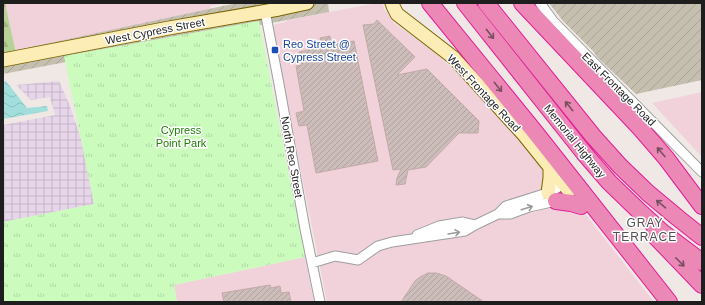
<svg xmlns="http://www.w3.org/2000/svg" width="705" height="305" font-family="Arial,sans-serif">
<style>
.commercial{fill:#f1d2da}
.industrial{fill:url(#industrial-grid)}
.construction{fill:url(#construction-furrows)}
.forest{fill:url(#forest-firs)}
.park{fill:url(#park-tufts)}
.water{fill:url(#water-waves)}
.building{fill:url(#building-hatch);stroke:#c2aaa5}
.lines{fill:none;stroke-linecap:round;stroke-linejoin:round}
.street-casing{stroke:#9f9f9f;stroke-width:11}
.secondary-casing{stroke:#7a6500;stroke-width:15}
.highway-casing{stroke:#e31c98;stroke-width:18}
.street{stroke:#fff;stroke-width:9}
.secondary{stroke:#fcecb5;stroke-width:13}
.highway{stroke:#eb88b6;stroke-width:16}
.oneway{stroke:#7a4e62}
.oneway2{stroke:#9a9a9a}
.transit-dot{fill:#1a4fb4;stroke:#fff;stroke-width:1.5}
.labels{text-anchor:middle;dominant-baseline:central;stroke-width:3;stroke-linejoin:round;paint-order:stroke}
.street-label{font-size:11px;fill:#1e1e1e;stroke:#fff}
.transit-label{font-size:11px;fill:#164399;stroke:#fff;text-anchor:start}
.park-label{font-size:11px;fill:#1f8206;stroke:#fff}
.neighbourhood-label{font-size:12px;letter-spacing:1px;fill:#515151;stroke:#fff}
</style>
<defs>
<pattern id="industrial-grid" width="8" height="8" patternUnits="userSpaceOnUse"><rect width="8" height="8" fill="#e7d5e9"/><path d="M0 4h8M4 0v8" fill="none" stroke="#c6b6c7"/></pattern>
<pattern id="construction-furrows" width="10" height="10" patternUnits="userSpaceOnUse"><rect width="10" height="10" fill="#c5bfaf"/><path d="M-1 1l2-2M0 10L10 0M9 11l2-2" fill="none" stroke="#a9a496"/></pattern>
<pattern id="forest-firs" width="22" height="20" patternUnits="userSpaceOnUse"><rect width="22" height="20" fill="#b8d196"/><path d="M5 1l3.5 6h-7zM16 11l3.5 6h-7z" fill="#9eb381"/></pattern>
<pattern id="park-tufts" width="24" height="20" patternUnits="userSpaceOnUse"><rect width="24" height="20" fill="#cbfcbe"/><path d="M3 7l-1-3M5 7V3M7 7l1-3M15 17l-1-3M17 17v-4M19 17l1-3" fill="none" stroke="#aed8a3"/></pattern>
<pattern id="water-waves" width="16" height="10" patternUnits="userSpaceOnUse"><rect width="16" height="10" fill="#a2dfdc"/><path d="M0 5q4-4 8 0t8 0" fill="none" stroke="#8bbfbc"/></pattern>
<pattern id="building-hatch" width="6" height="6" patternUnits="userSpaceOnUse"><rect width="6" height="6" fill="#ccbdba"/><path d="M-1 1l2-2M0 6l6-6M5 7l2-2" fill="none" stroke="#afa29f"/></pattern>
</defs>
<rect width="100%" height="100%" fill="#f0e8e4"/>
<path class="commercial" d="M 5,3 L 223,3 L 210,6 L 213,16 L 16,53 Z
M 377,3 L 381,3 L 383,5 L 385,11 L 387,11 L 390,18 L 394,23 L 431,49 L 488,101 L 543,169 L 586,215 L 654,302 L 327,302 L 272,27 L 273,25 L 285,22 L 288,20 Z
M 702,92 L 702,157 L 652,103 Z
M 305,257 L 314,302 L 177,302 L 174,285 Z"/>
<path class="industrial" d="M 59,81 L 70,106 L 82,142 L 94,204 L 3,222 L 3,125 L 55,115 L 50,97 L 31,100 L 16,85 Z"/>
<path class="construction" d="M 237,3 L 328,3 L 329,12 L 3,74 L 3,53 Z
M 549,3 L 702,3 L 702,80 L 636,94 L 597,57 L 593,51 L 563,21 Z"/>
<path class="forest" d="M 3,3 L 5,3 L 16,53 L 3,55 Z"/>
<path class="park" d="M 259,21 L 305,257 L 174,285 L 177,302 L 3,302 L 3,222 L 94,204 L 64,56 Z"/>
<path class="water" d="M 6,81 L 27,108 L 47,106 L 48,111 L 3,119 L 3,82 Z"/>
<path class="building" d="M 377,20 L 415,57 L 397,75 L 427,69 L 479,121 L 478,133 L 459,133 L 426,167 L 408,170 L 405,184 L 396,185 L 397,178 L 401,169 L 393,170 L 363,25 L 374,24 Z
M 330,36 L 331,45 L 354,41 L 378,161 L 316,173 L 307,125 L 299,126 L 296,113 L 304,111 L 296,66 L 302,65 L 299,52 L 322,47 L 320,38 Z
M 428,273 L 436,273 L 446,276 L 484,302 L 401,302 L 415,281 L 420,277 Z
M 270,285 L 271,288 L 280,286 L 281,293 L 289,292 L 291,302 L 224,302 L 222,293 Z"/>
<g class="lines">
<defs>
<path id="street" d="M 540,3 L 553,21 L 702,172
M 265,11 L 279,84 L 305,229 L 320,302
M 498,214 L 510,214 L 529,207 L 556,201 L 558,199
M 417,235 L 439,226 L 463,222 L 475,225
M 312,263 L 335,256 L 347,258 L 358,260 L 378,246 L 392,242 L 465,231 L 475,225 L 498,214 L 506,206 L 544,194 L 554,190 L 563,184"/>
<path id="secondary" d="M 392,3 L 393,6 L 397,14 L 454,58 L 524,135 L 569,191
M 3,60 L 169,28 L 279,9 L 307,3
M 548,193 L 550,178 L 550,168"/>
<path id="highway" d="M 430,3 L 535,132 L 669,302
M 465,3 L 584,153 L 609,182 L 639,211 L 662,232 L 702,262
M 486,3 L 593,136 L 620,166 L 648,193 L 678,218 L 702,237
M 522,3 L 641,129 L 666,158 L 702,206
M 556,201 L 571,203 L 581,206
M 654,235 L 702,285"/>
</defs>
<use href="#street" class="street-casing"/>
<use href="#secondary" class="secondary-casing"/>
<use href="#highway" class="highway-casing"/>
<use href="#street" class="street"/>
<use href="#secondary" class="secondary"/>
<use href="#highway" class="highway"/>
</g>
<defs><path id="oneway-shaft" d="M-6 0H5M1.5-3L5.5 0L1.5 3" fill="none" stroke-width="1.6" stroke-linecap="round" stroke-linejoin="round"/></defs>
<g class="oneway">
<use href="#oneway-shaft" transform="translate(490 34) rotate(52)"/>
<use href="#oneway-shaft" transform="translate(498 87) rotate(51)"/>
<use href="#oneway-shaft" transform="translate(569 106) rotate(-129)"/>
<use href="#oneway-shaft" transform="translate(661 152) rotate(-130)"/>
<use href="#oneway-shaft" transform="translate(661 204) rotate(-140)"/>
<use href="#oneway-shaft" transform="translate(680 262) rotate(45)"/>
</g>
<g class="oneway2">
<use href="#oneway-shaft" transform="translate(527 208) rotate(-17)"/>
<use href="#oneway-shaft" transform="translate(454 233) rotate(-9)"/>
</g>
<rect class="transit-dot" x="271" y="46" width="8" height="8" rx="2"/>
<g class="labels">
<g class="street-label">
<text transform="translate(155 31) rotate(-11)">West Cypress Street</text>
<text transform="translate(619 89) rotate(45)">East Frontage Road</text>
<text transform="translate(484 93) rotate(47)">West Frontage Road</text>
<text transform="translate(575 141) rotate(51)">Memorial Highway</text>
<text transform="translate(292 157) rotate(80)">North Reo Street</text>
</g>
<g class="transit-label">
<text x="283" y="44">Reo Street @<tspan x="283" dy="13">Cypress Street</tspan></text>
</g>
<g class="park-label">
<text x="181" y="130">Cypress<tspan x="181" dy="13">Point Park</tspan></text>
</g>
<g class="neighbourhood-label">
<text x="645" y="223">GRAY<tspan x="645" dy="14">TERRACE</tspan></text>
</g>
</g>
<rect width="705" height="305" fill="none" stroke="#1e1e1e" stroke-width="8"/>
</svg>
